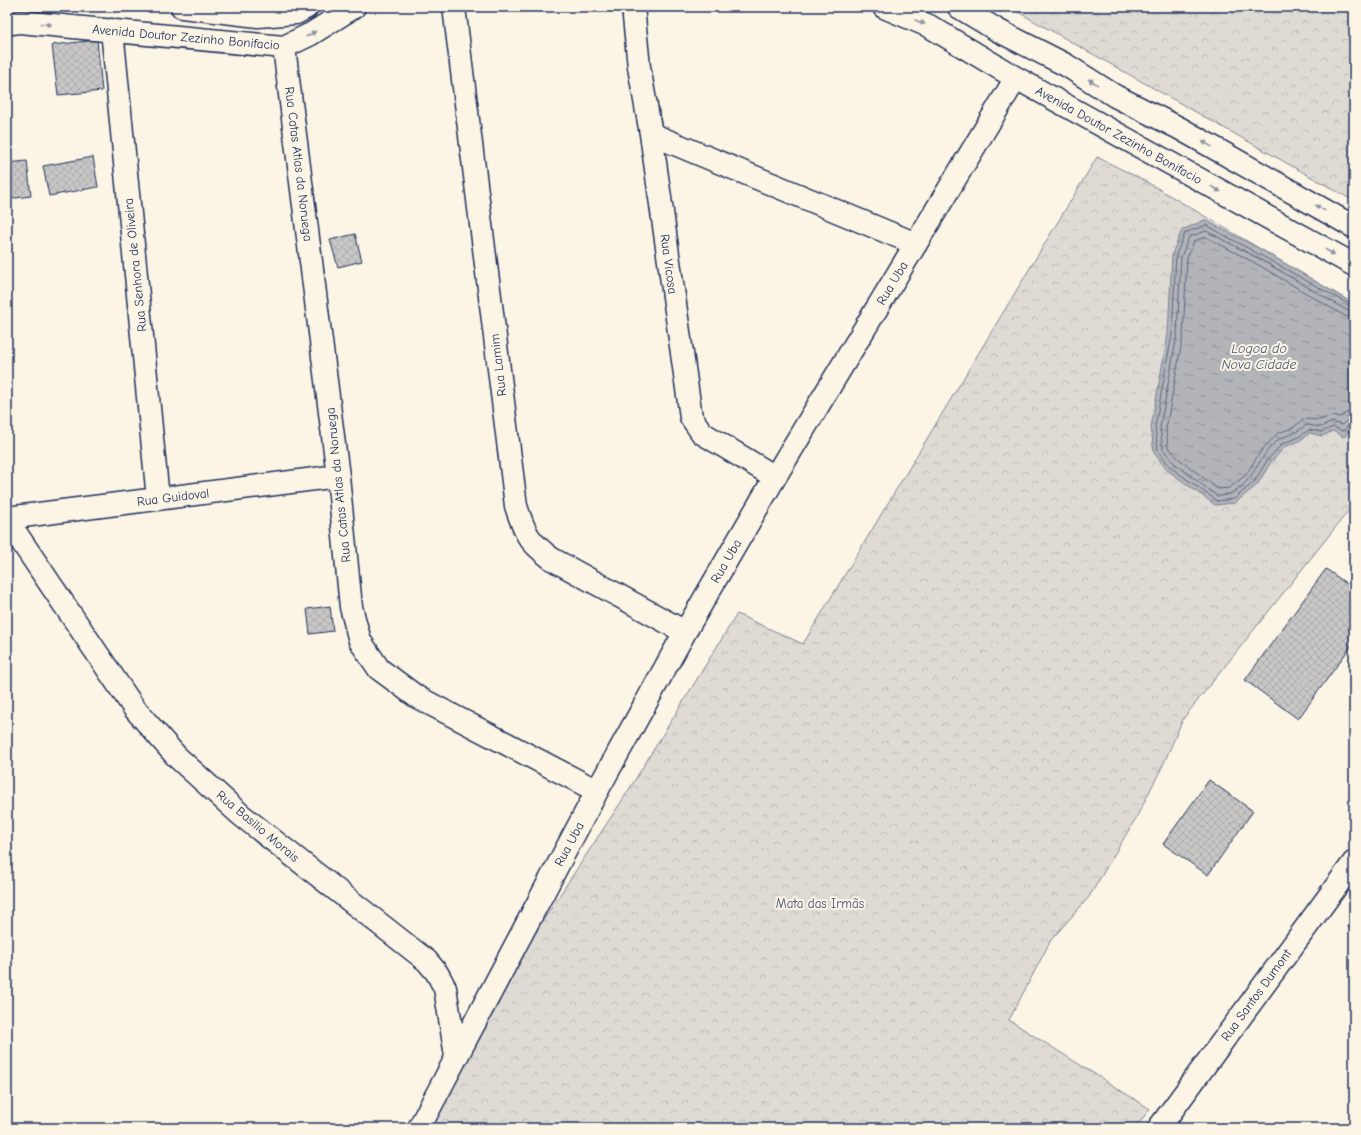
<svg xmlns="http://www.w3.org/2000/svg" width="1361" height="1135" font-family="'Comic Neue',sans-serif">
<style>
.forest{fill:url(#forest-crowns);stroke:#7d8599}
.water{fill:url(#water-ripples);stroke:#767f94}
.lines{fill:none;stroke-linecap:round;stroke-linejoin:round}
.shore{stroke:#576482;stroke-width:1}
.building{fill:url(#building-cross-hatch);stroke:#1b2f5e}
.minor-casing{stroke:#1b2f5e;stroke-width:25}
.minor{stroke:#fcf5e5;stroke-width:22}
.oneway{fill:#8c92a2}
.labels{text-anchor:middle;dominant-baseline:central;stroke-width:4;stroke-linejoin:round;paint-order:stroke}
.street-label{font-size:13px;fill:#1b2f5e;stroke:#fcf5e5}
.park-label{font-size:13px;fill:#425176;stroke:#fcf5e5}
.water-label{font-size:14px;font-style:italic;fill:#485779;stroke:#fcf5e5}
</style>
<defs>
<pattern id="forest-crowns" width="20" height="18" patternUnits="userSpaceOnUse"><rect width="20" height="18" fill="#dfdbd4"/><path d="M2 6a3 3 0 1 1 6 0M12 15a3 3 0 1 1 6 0" fill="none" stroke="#bfbcb8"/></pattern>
<pattern id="water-ripples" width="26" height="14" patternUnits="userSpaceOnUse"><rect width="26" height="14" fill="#b2b4b8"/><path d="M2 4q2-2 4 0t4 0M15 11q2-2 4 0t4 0" fill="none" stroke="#909399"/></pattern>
<pattern id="building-cross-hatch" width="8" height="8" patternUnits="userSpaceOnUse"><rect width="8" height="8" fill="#c8c7c6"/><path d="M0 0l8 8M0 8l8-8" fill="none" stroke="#ababac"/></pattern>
</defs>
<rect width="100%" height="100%" fill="#fcf5e5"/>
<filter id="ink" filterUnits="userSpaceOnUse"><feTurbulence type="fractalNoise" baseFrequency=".025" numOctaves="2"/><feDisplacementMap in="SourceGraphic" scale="8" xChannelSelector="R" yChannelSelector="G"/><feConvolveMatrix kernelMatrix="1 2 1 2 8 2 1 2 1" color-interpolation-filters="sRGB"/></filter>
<g filter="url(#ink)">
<path class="forest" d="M 1009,7 L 1354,7 L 1354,201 Z
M 1097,157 L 1145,181 L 1354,304 L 1354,504 L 1183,719 L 1164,763 L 1136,818 L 1089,897 L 1051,940 L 1009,1020 L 1150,1109 L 1135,1128 L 416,1128 L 474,1025 L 625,796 L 737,614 L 803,644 Z"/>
<path class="water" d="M 1205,220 L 1262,250 L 1354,304 L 1354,425 L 1344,437 L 1333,431 L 1322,436 L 1310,433 L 1299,441 L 1285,447 L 1271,462 L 1257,485 L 1235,503 L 1215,505 L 1167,470 L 1154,453 L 1151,427 L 1168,334 L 1172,254 L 1182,230 Z"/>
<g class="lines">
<path class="shore" d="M 1354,307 L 1206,225 L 1185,233 L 1176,255 L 1172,334 L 1155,427 L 1158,451 L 1170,467 L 1217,501 L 1234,499 L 1254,482 L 1268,459 L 1282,444 L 1297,438 L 1309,430 L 1321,432 L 1333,427 L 1343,431 L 1350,424 L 1354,423
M 1354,312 L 1348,311 L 1258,258 L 1206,231 L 1189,237 L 1181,257 L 1177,335 L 1160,428 L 1163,449 L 1174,463 L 1217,496 C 1251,496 1256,456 1279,439 C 1284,436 1289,436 1294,433 C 1299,431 1302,427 1307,425 L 1321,427 L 1332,422 L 1342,425 L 1348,419 L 1354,418
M 1354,318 L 1345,316 L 1255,263 L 1206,237 L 1194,241 L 1187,258 L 1183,336 L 1166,429 L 1168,447 L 1178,458 L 1218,489 L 1229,488 L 1246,475 L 1260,452 L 1278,433 L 1292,428 L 1305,419 L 1320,420 L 1332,416 L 1340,417 L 1346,413 L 1354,412"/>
</g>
<path class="building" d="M 97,40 L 102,91 L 58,95 L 52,45 Z
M 93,157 L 98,187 L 49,196 L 43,166 Z
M 27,161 L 31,196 L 7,199 L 7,163 Z
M 355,234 L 362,261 L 338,267 L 330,240 Z
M 1326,569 L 1354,589 L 1354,642 L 1298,719 L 1245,680 Z
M 330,606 L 333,631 L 310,634 L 307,609 Z
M 1209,780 L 1253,811 L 1208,875 L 1163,844 Z
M 1354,919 L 1354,932 L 1348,927 Z"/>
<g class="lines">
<defs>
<path id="minor" d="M 182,7 L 258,16 L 296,13 L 307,7
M 454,7 L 516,506 C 525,534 528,541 552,559 L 685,632
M 633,7 L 639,67 L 651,134 L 691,417 L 702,433 L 775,477
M 884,7 L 929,26 L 1016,78 L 1354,265
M 959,7 L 997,30 L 1066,65 L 1115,96 L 1179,128 L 1354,227
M 7,24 L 20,22 L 284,47 L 311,34 L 354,7
M 112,30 L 158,499
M 284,47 L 338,476 L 351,607 L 360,641 L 379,669 L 417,697 L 597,791
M 651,134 L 916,244
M 7,518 L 338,476
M 7,520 L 134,708 L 177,757 L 241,815 L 427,961 L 437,973 L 445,988 L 456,1056
M 419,1128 L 597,791 L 685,632 L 775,477 L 1016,78
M 1159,1128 L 1354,862"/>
</defs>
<use href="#minor" class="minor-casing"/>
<use href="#minor" class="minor"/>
</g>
<defs><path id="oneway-solid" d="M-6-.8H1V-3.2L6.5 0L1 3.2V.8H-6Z"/></defs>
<g class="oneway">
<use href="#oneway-solid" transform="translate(920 22) rotate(23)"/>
<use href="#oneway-solid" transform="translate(46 24) rotate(5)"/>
<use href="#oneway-solid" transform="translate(311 34) rotate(-30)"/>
<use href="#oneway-solid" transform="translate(1093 82) rotate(-148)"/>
<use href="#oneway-solid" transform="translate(1207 144) rotate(-151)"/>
<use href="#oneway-solid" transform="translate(1216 189) rotate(29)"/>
<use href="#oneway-solid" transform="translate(1320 208) rotate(-151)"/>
<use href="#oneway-solid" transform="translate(1330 252) rotate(29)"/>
</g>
</g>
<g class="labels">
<g class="street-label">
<text transform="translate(186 37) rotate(5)">Avenida Doutor Zezinho Bonifacio</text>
<text transform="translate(1119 135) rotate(29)">Avenida Doutor Zezinho Bonifacio</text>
<text transform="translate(299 164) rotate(83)">Rua Catas Atlas da Noruega</text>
<text transform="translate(669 264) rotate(82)">Rua Vicosa</text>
<text transform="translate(135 265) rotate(-96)">Rua Senhora de Oliveira</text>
<text transform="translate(892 283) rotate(-59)">Rua Uba</text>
<text transform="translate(498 365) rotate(-97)">Rua Lamim</text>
<text transform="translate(338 485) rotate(-96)">Rua Catas Atlas da Noruega</text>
<text transform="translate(173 497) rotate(-7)">Rua Guidoval</text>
<text transform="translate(726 561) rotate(-60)">Rua Uba</text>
<text transform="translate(258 826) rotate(40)">Rua Basilio Morais</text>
<text transform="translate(569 844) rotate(-62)">Rua Uba</text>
<text transform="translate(1256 995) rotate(-54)">Rua Santos Dumont</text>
</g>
<g class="park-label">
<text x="820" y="903">Mata das Irmãs</text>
</g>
<g class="water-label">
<text x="1259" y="348">Logoa do<tspan x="1259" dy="16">Nova Cidade</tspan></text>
</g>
</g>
<rect width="1361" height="1135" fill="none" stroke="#fcf5e5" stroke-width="24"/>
<rect x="12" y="12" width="1337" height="1111" fill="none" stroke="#1b2f5e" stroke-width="1.5" filter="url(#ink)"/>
</svg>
